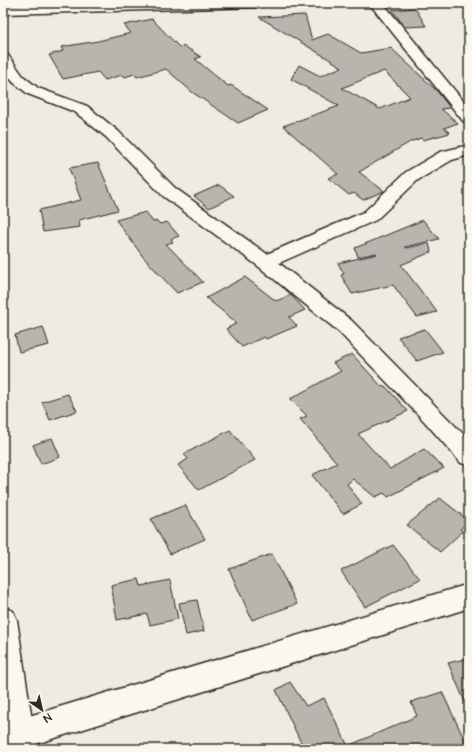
<svg xmlns="http://www.w3.org/2000/svg" width="472" height="752" font-family="'Architects Daughter',sans-serif">
<style>
.building{fill:#b8b5ae;stroke:#2b2b2b;fill-rule:evenodd}
.lines{fill:none;stroke-linecap:round;stroke-linejoin:round}
.minor-casing{stroke:#2b2b2b;stroke-width:3}
.secondary-casing{stroke:#2b2b2b;stroke-width:3}
.minor{fill:#fbf7ec;fill-rule:evenodd}
.secondary{fill:#fbf7ec;fill-rule:evenodd}
</style>
<rect width="100%" height="100%" fill="#eeebe0"/>
<filter id="ink" filterUnits="userSpaceOnUse"><feTurbulence type="fractalNoise" baseFrequency=".025" numOctaves="2"/><feDisplacementMap in="SourceGraphic" scale="8" xChannelSelector="R" yChannelSelector="G"/><feConvolveMatrix kernelMatrix="1 2 1 2 8 2 1 2 1" color-interpolation-filters="sRGB"/></filter>
<g filter="url(#ink)">
<path class="building" d="M 415,8 L 426,26 L 405,27 L 392,10 Z
M 305,15 L 312,40 L 328,34 L 361,53 L 391,48 L 437,91 L 450,108 L 441,109 L 458,123 L 444,128 L 450,133 L 423,140 L 421,138 L 410,142 L 359,172 L 384,191 L 363,200 L 354,193 L 349,195 L 328,178 L 338,174 L 283,126 L 339,106 L 291,79 L 299,65 L 320,76 L 342,67 L 259,17 ZM 384,71 L 410,97 L 380,109 L 342,88 Z
M 152,19 L 179,47 L 184,46 L 201,57 L 195,59 L 228,86 L 231,85 L 268,110 L 238,123 L 192,92 L 166,69 L 137,77 L 134,74 L 125,77 L 122,75 L 105,80 L 98,72 L 63,79 L 49,55 L 63,51 L 61,47 L 98,41 L 131,33 L 124,25 Z
M 98,163 L 118,210 L 79,220 L 80,227 L 43,232 L 39,210 L 81,200 L 69,168 Z
M 219,185 L 234,196 L 209,208 L 194,196 Z
M 146,212 L 153,222 L 157,221 L 160,224 L 167,222 L 179,236 L 171,239 L 173,242 L 166,244 L 203,282 L 177,293 L 144,258 L 116,220 Z
M 423,220 L 439,239 L 405,247 L 407,248 L 429,243 L 431,252 L 401,265 L 437,312 L 417,317 L 393,285 L 352,294 L 341,275 L 344,274 L 338,263 L 377,254 L 376,253 L 358,257 L 355,248 Z
M 245,277 L 276,301 L 291,295 L 305,310 L 289,317 L 297,326 L 266,339 L 264,337 L 242,347 L 226,329 L 237,323 L 206,298 Z
M 43,327 L 49,345 L 19,352 L 15,335 Z
M 425,329 L 443,352 L 417,361 L 398,337 Z
M 352,354 L 382,387 L 385,386 L 408,411 L 358,434 L 390,469 L 424,449 L 444,468 L 388,497 L 384,493 L 375,497 L 353,479 L 347,484 L 362,504 L 343,514 L 312,475 L 337,463 L 300,419 L 307,416 L 290,399 L 341,371 L 333,363 Z
M 68,394 L 77,411 L 50,420 L 42,402 Z
M 230,430 L 255,460 L 199,490 L 178,465 L 188,459 L 184,454 Z
M 52,438 L 60,457 L 41,464 L 33,445 Z
M 440,498 L 469,521 L 460,529 L 463,531 L 440,552 L 407,525 Z
M 185,505 L 205,539 L 170,554 L 151,519 Z
M 393,545 L 420,579 L 365,607 L 341,571 Z
M 272,554 L 297,604 L 252,620 L 229,569 Z
M 139,579 L 141,586 L 170,580 L 178,619 L 150,625 L 147,614 L 117,620 L 111,585 Z
M 197,600 L 204,631 L 186,635 L 179,603 Z
M 469,658 L 469,711 L 448,663 Z
M 290,682 L 306,706 L 324,698 L 348,746 L 417,716 L 411,702 L 442,692 L 469,749 L 304,749 L 276,690 Z"/>
<g class="lines">
<defs>
<path id="minor" d="M 369,3 L 383,3 L 469,108 L 469,123 L 463,121 Z
M 3,54 L 8,55 L 23,76 L 38,88 L 87,106 L 118,131 L 175,188 L 267,254 L 364,212 L 406,172 L 440,152 L 469,145 L 469,155 L 452,160 L 418,180 L 376,220 L 279,263 L 352,321 L 469,440 L 469,465 L 461,463 L 425,422 L 338,331 L 258,266 L 163,196 L 106,137 L 75,112 L 28,94 L 13,82 L 3,69 Z
M 3,607 L 13,611 L 17,620 L 34,734 L 30,745 L 19,749 L 8,745 L 3,727 Z"/>
<path id="secondary" d="M 110,3 L 265,3 L 263,6 L 258,7 L 3,14 L 3,6 Z
M 469,584 L 469,608 L 36,744 L 36,749 L 6,749 L 4,734 L 8,723 L 19,719 Z"/>
</defs>
<use href="#minor" class="minor-casing"/>
<use href="#secondary" class="secondary-casing"/>
<use href="#minor" class="minor"/>
<use href="#secondary" class="secondary"/>
</g>
</g>
<rect width="472" height="752" fill="none" stroke="#fbf7ec" stroke-width="16"/>
<rect x="8" y="8" width="456" height="736" fill="none" stroke="#2b2b2b" stroke-width="1.5" filter="url(#ink)"/>
<g transform="translate(42 710) rotate(146)" stroke="#fbf7ec" stroke-width="3" paint-order="stroke">
<path d="M0-3L7 15L0 10L-7 15Z" fill="#2b2b2b"/>
<text y="-6" font-size="11" font-weight="bold" text-anchor="middle" fill="#2b2b2b">N</text>
</g>
</svg>
